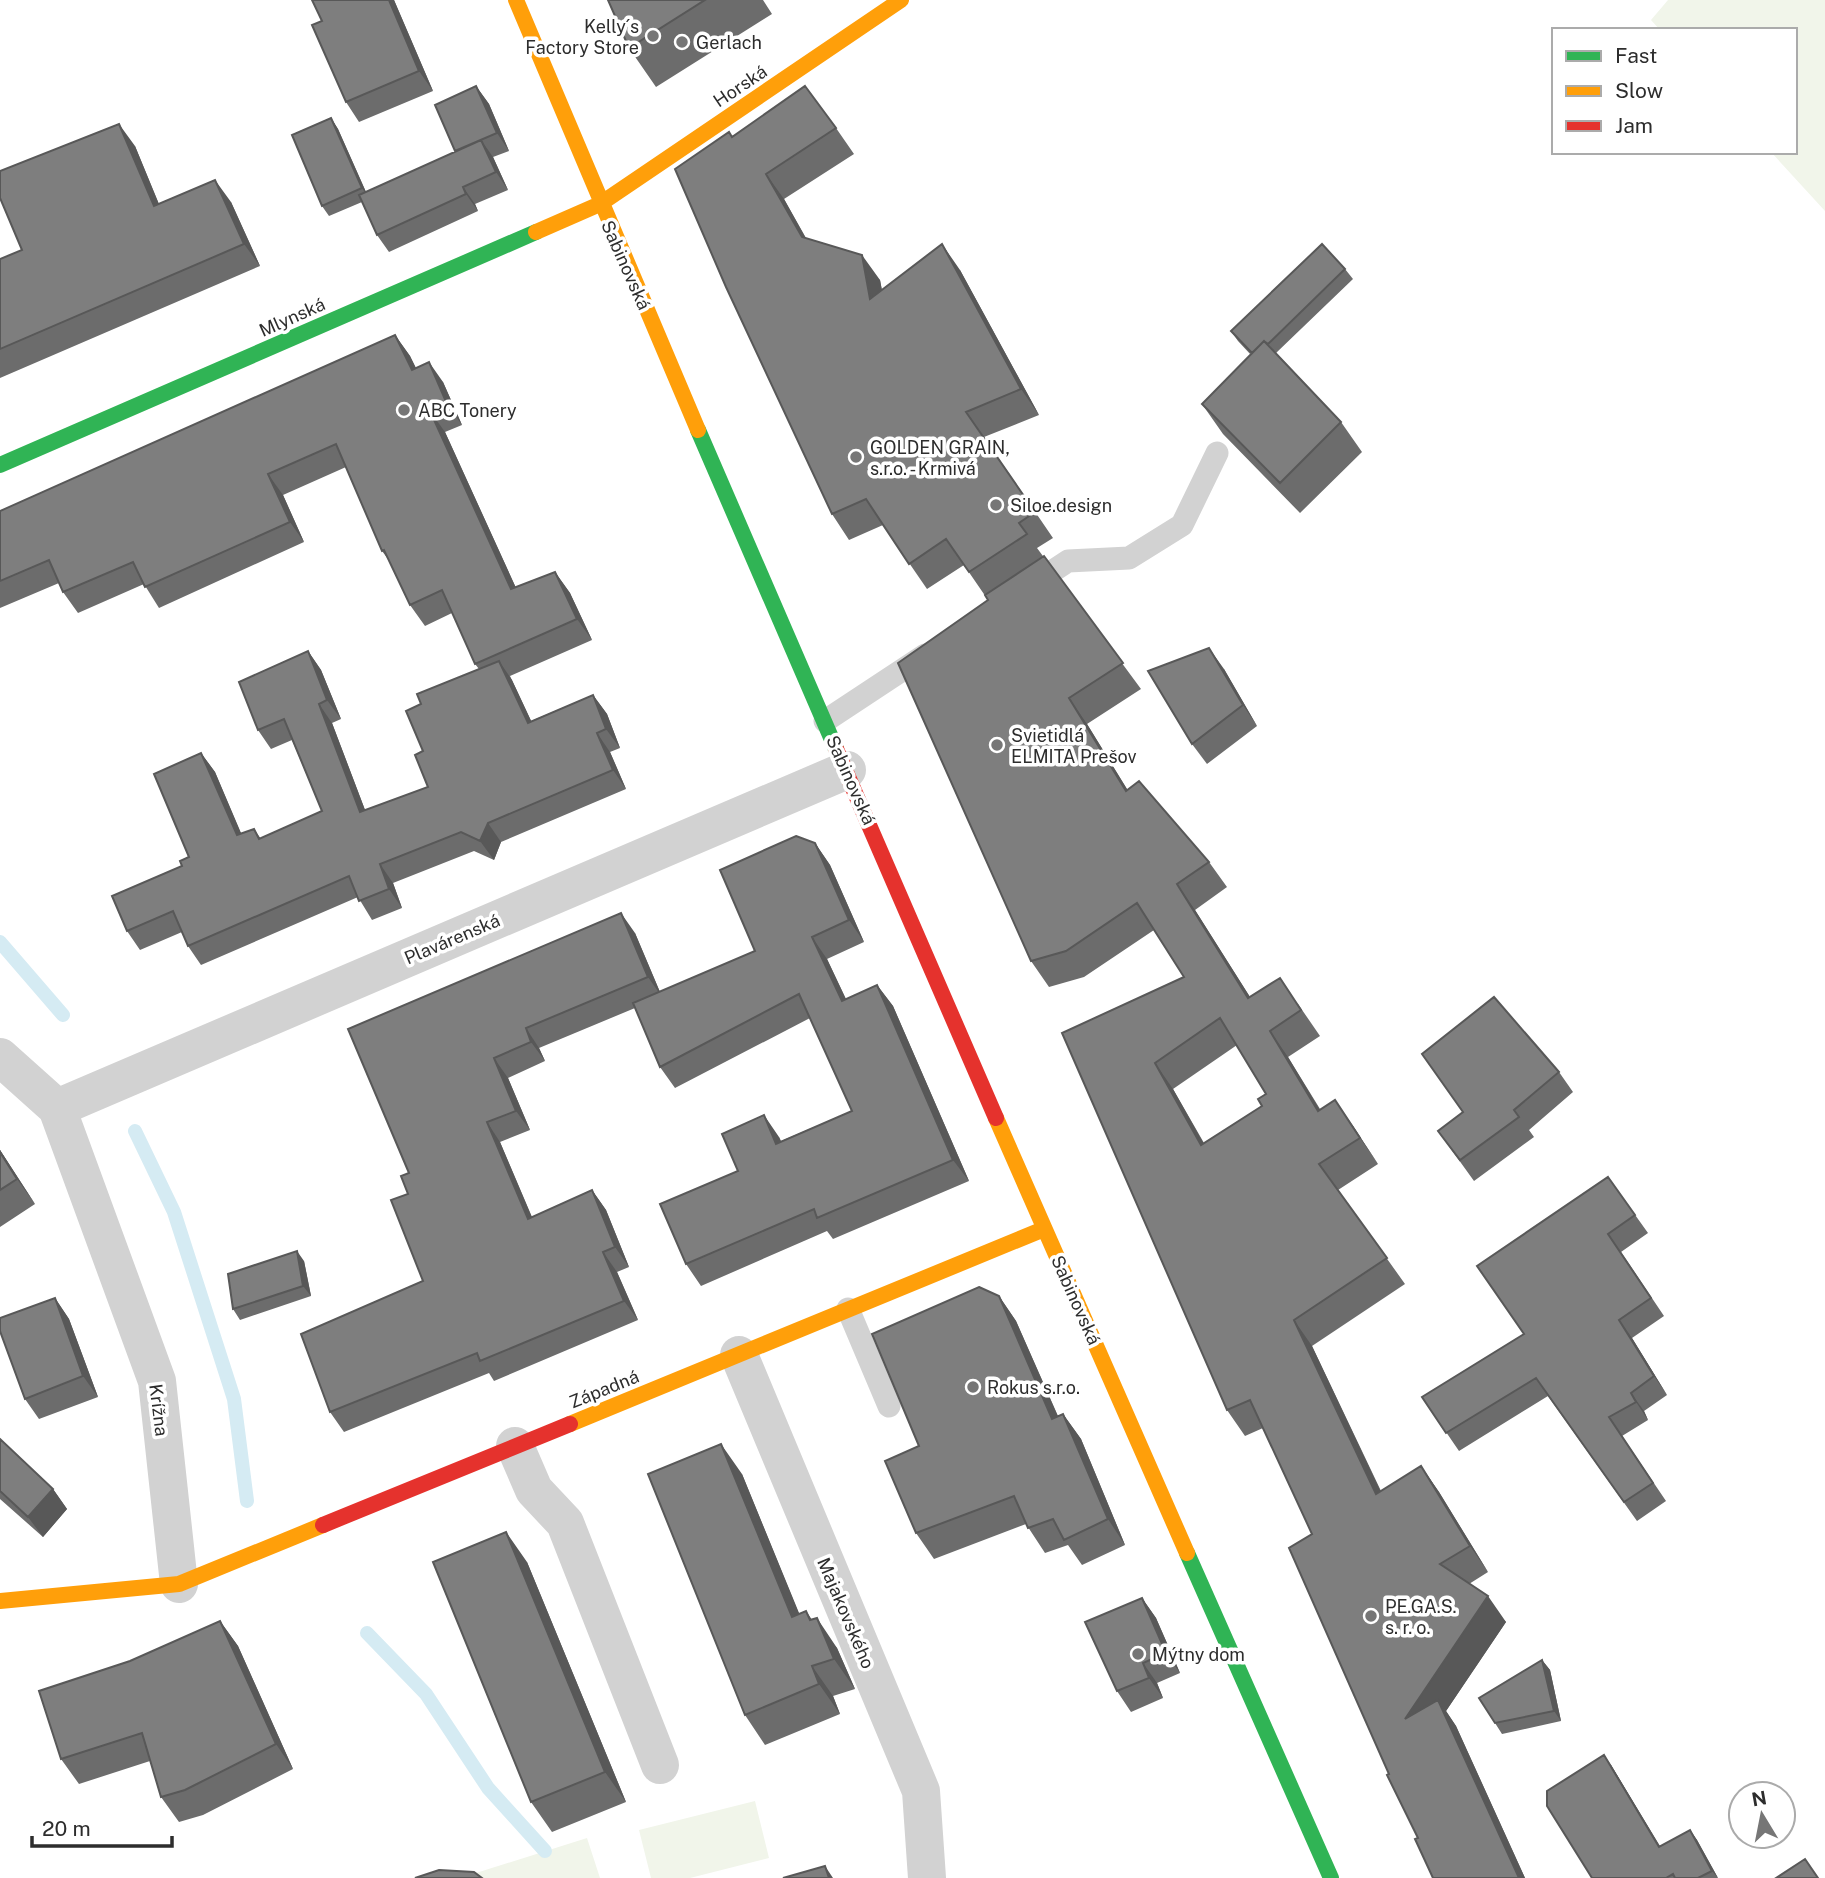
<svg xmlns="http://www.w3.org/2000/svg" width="1825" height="1878" font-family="'Public Sans',sans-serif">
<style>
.green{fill:#f1f5ea}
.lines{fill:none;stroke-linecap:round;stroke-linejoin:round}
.stream{stroke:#d5ebf3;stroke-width:14}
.lane{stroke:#d2d2d2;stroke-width:23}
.street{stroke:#d2d2d2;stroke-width:38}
.fast{stroke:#30b455;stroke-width:16}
.slow{stroke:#ff9f0a;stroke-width:16}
.jam{stroke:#e5322d;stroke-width:16}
.wall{fill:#6c6c6c;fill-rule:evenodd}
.shaded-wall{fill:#585858}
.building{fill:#7e7e7e;stroke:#585858;stroke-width:2;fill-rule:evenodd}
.poi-dot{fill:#767676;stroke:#fff;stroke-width:2.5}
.labels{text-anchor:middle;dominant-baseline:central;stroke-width:7;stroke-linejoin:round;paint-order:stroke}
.poi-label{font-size:18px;fill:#2d2d2d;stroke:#fff;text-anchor:start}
.street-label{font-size:18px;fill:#2d2d2d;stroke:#fff}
</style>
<rect width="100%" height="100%" fill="#fff"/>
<path class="green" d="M 1668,0 L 1825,0 L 1825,211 L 1771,152 L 1795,152 L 1795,30 L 1660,30 L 1651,20 Z
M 755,1801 L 769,1858 L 690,1878 L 651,1878 L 639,1830 Z
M 587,1838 L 600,1878 L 460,1878 Z"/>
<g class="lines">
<path class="stream" d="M 0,942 L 63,1015
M 135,1131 L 174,1212 L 234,1399 L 247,1501
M 367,1633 L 426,1694 L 488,1788 L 545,1851"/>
<path class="lane" d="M 1030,586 L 1068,561 L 1129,558 L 1182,525 L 1217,453
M 825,721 L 925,655
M 848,1309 L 889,1406"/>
<path class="street" d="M 0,1057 L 57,1108 L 157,1381 L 179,1584
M 57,1108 L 847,770
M 739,1355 L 921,1791 L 927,1878
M 515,1446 L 534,1490 L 565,1523 L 660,1765"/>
<path class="fast" d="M 698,430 L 836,749
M 0,465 L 536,232
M 1187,1553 L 1331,1878"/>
<path class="slow" d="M 516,0 L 698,430
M 536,232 L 600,204 L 901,0
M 996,1118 L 1187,1553
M 570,1424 L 1044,1229
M 0,1601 L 179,1584 L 323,1525"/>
<path class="jam" d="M 836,749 L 996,1118
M 323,1525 L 570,1424"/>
</g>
<path class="wall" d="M 394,0 L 433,91 L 359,122 L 346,102 L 322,21 Z
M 608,0 L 763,0 L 772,14 L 656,87 L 629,48 Z
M 476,86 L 489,104 L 509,151 L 493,157 L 508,190 L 475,204 L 478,211 L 389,252 L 377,235 L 362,202 L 329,216 L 322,206 L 331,118 L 338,129 L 366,192 L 455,152 Z
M 836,128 L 854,154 L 784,199 L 806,238 L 880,280 L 882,290 L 960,270 L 1039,415 L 984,437 L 1053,538 L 1037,548 L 1141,689 L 1087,724 L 1127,789 L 1209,862 L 1227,887 L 1195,910 L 1250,997 L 1298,1004 L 1320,1036 L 1288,1057 L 1320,1109 L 1353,1126 L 1378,1164 L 1338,1190 L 1405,1284 L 1312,1346 L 1381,1491 L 1421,1466 L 1439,1492 L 1488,1572 L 1469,1584 L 1506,1622 L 1446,1711 L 1456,1726 L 1525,1878 L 1433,1878 L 1418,1838 L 1389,1774 L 1312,1534 L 1263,1428 L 1245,1436 L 1227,1410 L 1062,1033 L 1184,977 L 1154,930 L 1084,977 L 1049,987 L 1031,961 L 988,600 L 964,565 L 927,589 L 883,525 L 849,540 L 832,514 L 732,137 ZM 1237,1045 L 1266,1094 L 1262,1106 L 1204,1143 L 1173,1089 Z
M 135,146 L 159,204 L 231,202 L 260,266 L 0,378 L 0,259 L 22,250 Z
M 1345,269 L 1353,279 L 1276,353 L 1341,422 L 1362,452 L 1300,513 L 1223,434 L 1202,404 L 1251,355 L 1238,341 L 1231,331 Z
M 395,335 L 410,356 L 416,368 L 443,382 L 462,425 L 445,432 L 516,588 L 555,572 L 570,593 L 592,640 L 510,676 L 531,721 L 593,695 L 607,714 L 620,748 L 610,752 L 626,789 L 501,842 L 494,860 L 474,851 L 393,883 L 402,908 L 372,920 L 358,897 L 201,965 L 188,946 L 182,932 L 140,950 L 127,931 L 182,866 L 189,857 L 201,753 L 215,772 L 241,834 L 254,829 L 261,839 L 322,811 L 292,740 L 271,749 L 258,730 L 308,651 L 321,670 L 341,719 L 332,723 L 365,810 L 428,787 L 423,751 L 421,704 L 479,669 L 475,664 L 452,613 L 425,626 L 410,605 L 391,563 L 382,551 L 346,467 L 283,495 L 304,542 L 159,608 L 144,584 L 78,613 L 63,592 L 59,583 L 0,608 L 0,511 Z
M 1224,669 L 1257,726 L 1207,764 L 1192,744 Z
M 815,843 L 830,865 L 864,942 L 827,959 L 846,999 L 877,985 L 893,1006 L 969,1181 L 833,1239 L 827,1231 L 701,1286 L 686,1264 L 738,1171 L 779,1137 L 781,1141 L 852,1111 L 810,1018 L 675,1088 L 660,1067 L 635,1008 L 539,1048 L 545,1061 L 508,1078 L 530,1130 L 500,1142 L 532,1217 L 592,1190 L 606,1210 L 629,1267 L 617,1272 L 638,1320 L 494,1381 L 489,1373 L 344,1432 L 330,1412 L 423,1281 L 408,1194 L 409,1173 L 348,1029 L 635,933 L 660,992 L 755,951 Z
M 1559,1072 L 1573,1092 L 1529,1130 L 1534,1137 L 1474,1181 L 1438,1131 L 1463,1112 Z
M 0,1150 L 35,1204 L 0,1227 Z
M 1608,1177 L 1648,1233 L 1621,1252 L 1664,1316 L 1632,1338 L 1667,1395 L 1644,1411 L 1648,1420 L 1622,1436 L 1666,1501 L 1637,1521 L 1548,1396 L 1459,1451 L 1422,1397 L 1524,1334 Z
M 304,1261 L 311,1296 L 240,1320 L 233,1309 Z
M 999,1296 L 1016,1321 L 1058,1416 L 1063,1414 L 1081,1439 L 1125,1545 L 1082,1565 L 1068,1545 L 1045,1553 L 1026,1524 L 934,1559 L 916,1533 L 919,1446 Z
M 55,1298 L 69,1319 L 98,1397 L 39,1419 L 25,1399 Z
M 0,1439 L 53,1489 L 67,1509 L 43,1537 L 0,1499 Z
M 742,1474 L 799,1614 L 812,1620 L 837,1648 L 855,1689 L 833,1696 L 840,1714 L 765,1745 L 745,1715 Z
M 527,1562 L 626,1802 L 552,1832 L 531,1802 Z
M 1142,1598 L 1156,1618 L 1180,1673 L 1157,1683 L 1163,1698 L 1131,1712 L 1117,1691 Z
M 220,1621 L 238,1646 L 293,1769 L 203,1815 L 179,1822 L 161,1797 L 150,1761 L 79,1784 L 61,1759 L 130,1661 Z
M 1542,1660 L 1550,1670 L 1561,1721 L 1502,1734 L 1495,1723 Z
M 1611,1765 L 1660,1846 L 1690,1830 L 1697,1840 L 1718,1878 L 1592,1878 Z"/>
<path class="shaded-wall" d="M 389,0 L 394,0 L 433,91 L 419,71 Z
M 476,86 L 489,104 L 509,151 L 497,133 Z
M 331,118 L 338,129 L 369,199 L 362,188 Z
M 119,124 L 135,146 L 169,229 L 154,206 Z
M 481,140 L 493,157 L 508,190 L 496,172 Z
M 766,174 L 784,199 L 819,262 L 802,237 Z
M 215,180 L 231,202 L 260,266 L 244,244 Z
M 463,187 L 475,204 L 478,211 L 466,194 Z
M 942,244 L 960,270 L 1039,415 L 1021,389 Z
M 862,255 L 880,280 L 888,325 L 870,299 Z
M 395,335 L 410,356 L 427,391 L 412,370 Z
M 429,362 L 443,382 L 462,425 L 447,404 Z
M 430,411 L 445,432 L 526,610 L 511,589 Z
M 268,474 L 283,495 L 304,542 L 290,522 Z
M 555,572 L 570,593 L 592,640 L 577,619 Z
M 1209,648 L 1224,669 L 1257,726 L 1243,705 Z
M 308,651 L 321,670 L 341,719 L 327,700 Z
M 499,661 L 512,680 L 541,742 L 528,723 Z
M 593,695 L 607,714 L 620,748 L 606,729 Z
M 1069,698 L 1087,724 L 1144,817 L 1126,791 Z
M 319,704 L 332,723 L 373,831 L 360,812 Z
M 597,733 L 610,752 L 626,789 L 613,770 Z
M 201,753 L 215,772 L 250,854 L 237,835 Z
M 488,823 L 501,842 L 494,860 L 480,841 Z
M 815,843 L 830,865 L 864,942 L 849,920 Z
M 380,864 L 393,883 L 402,908 L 389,889 Z
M 1177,884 L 1195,910 L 1267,1024 L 1248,998 Z
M 621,913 L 635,933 L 662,997 L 648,977 Z
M 812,937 L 827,959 L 857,1023 L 842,1001 Z
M 877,985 L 893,1006 L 969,1181 L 953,1160 Z
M 526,1028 L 539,1048 L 545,1061 L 531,1042 Z
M 1270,1031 L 1288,1057 L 1336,1137 L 1318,1111 Z
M 494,1058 L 508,1078 L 530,1130 L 516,1111 Z
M 1155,1063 L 1173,1089 L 1219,1171 L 1201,1145 Z
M 1335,1100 L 1353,1126 L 1378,1164 L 1360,1138 Z
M 764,1115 L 779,1137 L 791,1165 L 776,1144 Z
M 487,1122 L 500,1142 L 541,1239 L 528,1219 Z
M 0,1150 L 35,1204 L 17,1179 L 0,1152 Z
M 592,1190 L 606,1210 L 629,1267 L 615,1247 Z
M 297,1251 L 304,1261 L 311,1296 L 303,1286 Z
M 603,1252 L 617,1272 L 638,1320 L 624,1301 Z
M 999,1296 L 1016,1321 L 1070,1444 L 1052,1419 Z
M 55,1298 L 69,1319 L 98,1397 L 83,1376 Z
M 1294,1320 L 1312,1346 L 1394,1520 L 1376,1494 Z
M 1619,1320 L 1632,1338 L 1667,1395 L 1654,1376 Z
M 1631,1393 L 1644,1411 L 1648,1420 L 1636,1402 Z
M 1063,1414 L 1081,1439 L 1125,1545 L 1108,1519 Z
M 721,1444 L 742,1474 L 813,1647 L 792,1617 Z
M 1421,1466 L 1439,1492 L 1488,1572 L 1470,1546 Z
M 53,1489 L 67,1509 L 43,1537 L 28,1517 Z
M 506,1532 L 527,1562 L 626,1802 L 605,1772 Z
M 1488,1596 L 1506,1622 L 1446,1711 L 1456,1726 L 1525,1878 L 1519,1878 L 1405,1719 Z
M 1142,1598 L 1156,1618 L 1180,1673 L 1166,1653 Z
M 806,1611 L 825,1639 L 817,1618 L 837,1648 L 855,1689 L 834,1659 L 810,1620 Z
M 220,1621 L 238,1646 L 293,1769 L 276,1744 Z
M 1542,1660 L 1550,1670 L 1561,1721 L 1554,1711 Z
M 1143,1663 L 1157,1683 L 1163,1698 L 1149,1678 Z
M 812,1666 L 833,1696 L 840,1714 L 819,1684 Z
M 1604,1755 L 1611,1765 L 1666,1857 L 1659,1847 Z
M 1690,1830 L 1697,1840 L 1718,1878 L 1712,1871 Z
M 825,1866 L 833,1878 L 829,1878 Z"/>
<path class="building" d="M 312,0 L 389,0 L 419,71 L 346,102 L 312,25 L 322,21 Z
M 608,0 L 705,0 L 629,48 Z
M 476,86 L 497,133 L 455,151 L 435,105 Z
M 805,86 L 836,128 L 766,174 L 802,237 L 862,255 L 870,299 L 942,244 L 1021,389 L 966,412 L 1035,512 L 1019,523 L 1027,534 L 969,572 L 946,539 L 909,564 L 866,499 L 832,514 L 726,287 L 675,169 L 729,132 L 732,137 Z
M 331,118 L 362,188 L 322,206 L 292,135 Z
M 119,124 L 154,206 L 215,180 L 244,244 L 0,349 L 0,259 L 22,250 L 0,198 L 0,171 Z
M 481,140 L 496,172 L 463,187 L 466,194 L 377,235 L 359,195 Z
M 1322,244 L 1345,269 L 1268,344 L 1264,341 L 1252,353 L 1231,331 Z
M 395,335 L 412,370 L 429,362 L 447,404 L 430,411 L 511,589 L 555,572 L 577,619 L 475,664 L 442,590 L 410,605 L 384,550 L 382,551 L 336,444 L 268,474 L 290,522 L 145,587 L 133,562 L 63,592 L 49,560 L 0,581 L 0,511 Z
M 1264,341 L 1341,422 L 1280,483 L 1202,404 Z
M 1044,556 L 1123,663 L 1069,698 L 1126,791 L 1139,781 L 1209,862 L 1177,884 L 1248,998 L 1280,978 L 1301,1010 L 1270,1031 L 1318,1111 L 1335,1100 L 1360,1138 L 1319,1164 L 1387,1258 L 1294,1320 L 1376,1494 L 1421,1466 L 1470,1546 L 1440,1564 L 1488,1596 L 1405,1719 L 1438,1700 L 1519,1878 L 1433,1878 L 1415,1839 L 1418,1838 L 1387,1775 L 1389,1774 L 1289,1548 L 1312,1534 L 1250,1400 L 1227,1410 L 1062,1033 L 1184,977 L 1137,903 L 1066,951 L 1031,961 L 898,663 L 988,600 L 985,595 ZM 1220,1018 L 1266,1094 L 1258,1099 L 1262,1106 L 1201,1145 L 1155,1063 Z
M 1209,648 L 1243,705 L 1192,744 L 1148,671 Z
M 308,651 L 327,700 L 319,704 L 360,812 L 428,787 L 415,755 L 423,751 L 406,711 L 421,704 L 417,694 L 499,661 L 528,723 L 593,695 L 606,729 L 597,733 L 613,770 L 488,823 L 480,841 L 461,832 L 380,864 L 389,889 L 359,901 L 349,876 L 188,946 L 173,911 L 127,931 L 112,896 L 182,866 L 180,861 L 189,857 L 154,774 L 201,753 L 237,835 L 254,829 L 259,839 L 322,811 L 284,719 L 258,730 L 239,682 Z
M 796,836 L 815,843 L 849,920 L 812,937 L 842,1001 L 877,985 L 953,1160 L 817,1218 L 814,1209 L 686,1264 L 660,1204 L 738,1171 L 722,1134 L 764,1115 L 776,1144 L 852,1111 L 799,994 L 660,1067 L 633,1003 L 755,951 L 720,870 Z
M 621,913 L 648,977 L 526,1028 L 531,1042 L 494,1058 L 516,1111 L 487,1122 L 528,1219 L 592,1190 L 615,1247 L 603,1252 L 624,1301 L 480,1361 L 477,1353 L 330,1412 L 301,1334 L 423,1281 L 391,1200 L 408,1194 L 401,1176 L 409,1173 L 348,1029 Z
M 1494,997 L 1559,1072 L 1514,1110 L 1519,1117 L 1460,1160 L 1438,1131 L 1463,1112 L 1422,1054 Z
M 0,1152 L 17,1179 L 0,1190 Z
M 1608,1177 L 1635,1215 L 1608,1234 L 1651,1298 L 1619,1320 L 1654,1376 L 1631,1393 L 1636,1402 L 1609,1417 L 1653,1483 L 1624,1502 L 1536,1378 L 1446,1433 L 1422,1397 L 1524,1334 L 1477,1266 Z
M 297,1251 L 303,1286 L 233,1309 L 228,1274 Z
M 979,1287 L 999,1296 L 1052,1419 L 1063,1414 L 1108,1519 L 1064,1540 L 1053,1519 L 1028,1528 L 1014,1496 L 916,1533 L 885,1461 L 919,1446 L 872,1334 Z
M 55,1298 L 83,1376 L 25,1399 L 0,1331 L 0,1318 Z
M 0,1439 L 53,1489 L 28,1517 L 0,1491 Z
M 721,1444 L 792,1617 L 806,1611 L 810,1620 L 817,1618 L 834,1659 L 812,1666 L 819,1684 L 745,1715 L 648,1474 Z
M 506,1532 L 605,1772 L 531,1802 L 433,1562 Z
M 1142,1598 L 1166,1653 L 1143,1663 L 1149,1678 L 1117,1691 L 1085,1622 Z
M 220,1621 L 276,1744 L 185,1790 L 161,1797 L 142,1733 L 61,1759 L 39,1691 L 130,1661 Z
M 1542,1660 L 1554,1711 L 1495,1723 L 1479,1698 Z
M 1604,1755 L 1659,1847 L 1690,1830 L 1712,1871 L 1698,1878 L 1675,1878 L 1673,1874 L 1666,1878 L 1592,1878 L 1547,1806 L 1547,1791 Z
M 1805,1859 L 1818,1878 L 1776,1878 Z
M 825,1866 L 829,1878 L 783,1878 Z
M 439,1870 L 474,1872 L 482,1878 L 415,1878 Z"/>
<g class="poi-dot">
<circle cx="653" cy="36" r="7"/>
<circle cx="682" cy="42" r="7"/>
<circle cx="404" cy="410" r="7"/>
<circle cx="856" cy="457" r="7"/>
<circle cx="996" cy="505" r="7"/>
<circle cx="997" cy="745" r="7"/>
<circle cx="973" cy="1387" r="7"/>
<circle cx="1371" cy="1616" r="7"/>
<circle cx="1138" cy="1654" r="7"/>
</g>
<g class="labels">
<g class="poi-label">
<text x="639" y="26" text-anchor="end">Kelly´s<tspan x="639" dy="21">Factory Store</tspan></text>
<text x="696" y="42">Gerlach</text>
<text x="418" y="410">ABC Tonery</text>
<text x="870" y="447">GOLDEN GRAIN,<tspan x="870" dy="21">s.r.o. - Krmivá</tspan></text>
<text x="1010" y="505">Siloe.design</text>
<text x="1011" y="735">Svietidlá<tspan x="1011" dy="21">ELMITA Prešov</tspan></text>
<text x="987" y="1387">Rokus s.r.o.</text>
<text x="1385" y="1606">PE.GA.S.<tspan x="1385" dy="21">s. r. o.</tspan></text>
<text x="1152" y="1654">Mýtny dom</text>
</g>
<g class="street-label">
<text transform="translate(740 86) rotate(-34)">Horská</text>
<text transform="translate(626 265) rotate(66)">Sabinovská</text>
<text transform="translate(292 317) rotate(-24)">Mlynská</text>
<text transform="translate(851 780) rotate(66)">Sabinovská</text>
<text transform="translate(452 939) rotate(-23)">Plavárenská</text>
<text transform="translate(1076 1300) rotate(66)">Sabinovská</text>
<text transform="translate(604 1389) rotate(-22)">Západná</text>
<text transform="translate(159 1410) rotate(83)">Krížna</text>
<text transform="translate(846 1613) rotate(67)">Majakovského</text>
</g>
</g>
<rect x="1552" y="28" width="245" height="126" fill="#ffffff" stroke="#ababab" stroke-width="2"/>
<rect x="1566" y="51" width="35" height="10" fill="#30b455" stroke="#ababab" stroke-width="2"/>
<text x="1615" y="63" font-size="21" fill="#2d2d2d">Fast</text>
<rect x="1566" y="86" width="35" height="10" fill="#ff9f0a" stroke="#ababab" stroke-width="2"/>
<text x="1615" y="98" font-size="21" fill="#2d2d2d">Slow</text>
<rect x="1566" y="121" width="35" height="10" fill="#e5322d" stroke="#ababab" stroke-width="2"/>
<text x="1615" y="133" font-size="21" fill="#2d2d2d">Jam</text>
<g transform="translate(1762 1815) rotate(350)"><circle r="33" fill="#ffffff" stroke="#ababab" stroke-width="2"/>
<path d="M0-5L12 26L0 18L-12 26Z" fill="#767676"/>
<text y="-10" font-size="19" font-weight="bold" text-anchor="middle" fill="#2d2d2d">N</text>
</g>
<path d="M32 1836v10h140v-10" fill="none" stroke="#2d2d2d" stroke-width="3.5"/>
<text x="42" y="1836" font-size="21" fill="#2d2d2d" stroke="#ffffff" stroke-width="5" paint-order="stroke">20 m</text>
</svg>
